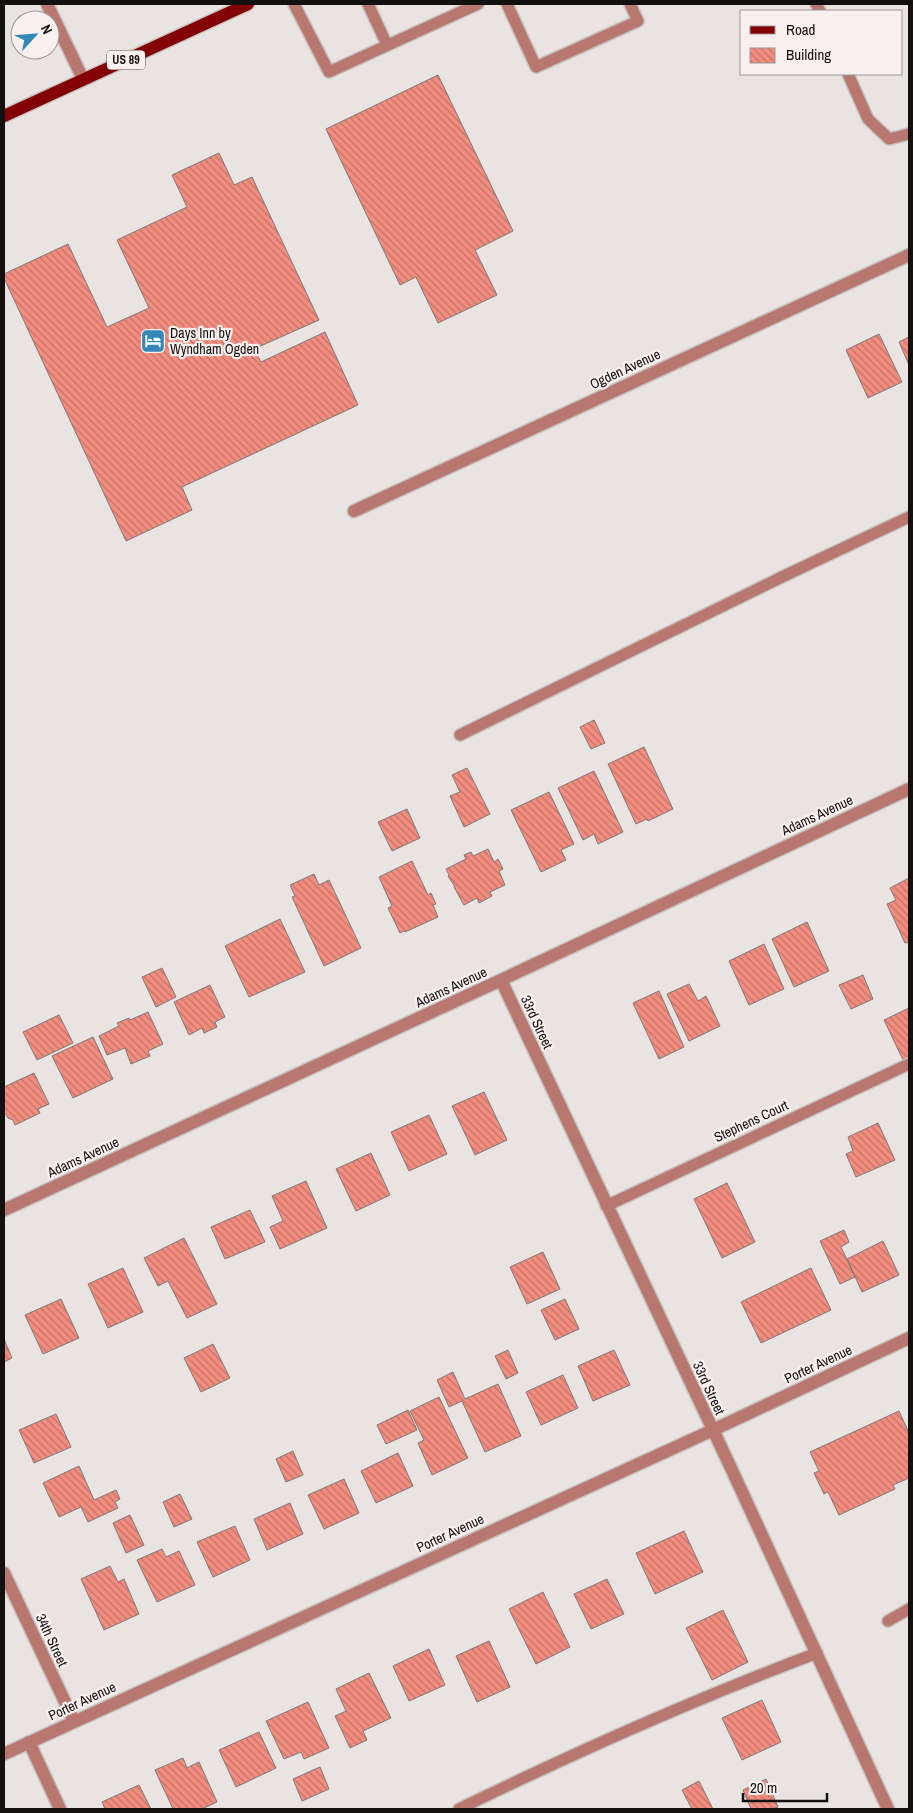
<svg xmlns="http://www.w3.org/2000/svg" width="913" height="1813" font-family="'Archivo Narrow',sans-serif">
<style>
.building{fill:url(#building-back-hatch);stroke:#7f7978}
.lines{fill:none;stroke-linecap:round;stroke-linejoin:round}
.lane-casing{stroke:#c7c1c0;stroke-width:14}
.street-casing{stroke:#c7c1c0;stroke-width:15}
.primary-casing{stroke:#c7c1c0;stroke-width:15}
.lane{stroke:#b8786f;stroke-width:11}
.street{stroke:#b8786f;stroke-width:12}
.primary{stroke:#830005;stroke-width:12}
.labels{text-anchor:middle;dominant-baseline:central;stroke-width:4.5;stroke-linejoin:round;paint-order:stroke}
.shield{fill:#f7f0ef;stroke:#575453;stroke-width:1}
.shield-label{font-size:12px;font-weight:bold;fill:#131110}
.poi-label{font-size:14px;fill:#131110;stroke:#f7f0ef;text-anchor:start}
.street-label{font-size:14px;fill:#131110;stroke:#f7f0ef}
</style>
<defs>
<pattern id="building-back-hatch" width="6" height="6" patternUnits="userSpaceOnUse" patternTransform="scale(1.25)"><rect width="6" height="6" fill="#f28d80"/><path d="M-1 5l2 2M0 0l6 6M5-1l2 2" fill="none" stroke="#c37267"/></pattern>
</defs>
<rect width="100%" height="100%" fill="#e9e3e2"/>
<path class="building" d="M 438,75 L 513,231 L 475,250 L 497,295 L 438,323 L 416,277 L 400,285 L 326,129 Z
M 219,153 L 234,185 L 252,177 L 319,320 L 254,349 L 261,362 L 325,332 L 358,405 L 182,487 L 192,510 L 126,541 L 4,278 L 4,274 L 68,244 L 107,327 L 149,308 L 117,240 L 187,207 L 172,175 Z
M 879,334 L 902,382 L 868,398 L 846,350 Z
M 909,337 L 909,365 L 899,342 Z
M 594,720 L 605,743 L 591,749 L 580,727 Z
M 644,747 L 673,809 L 648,821 L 647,819 L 636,824 L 608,764 Z
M 467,768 L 490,814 L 464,827 L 450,796 L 460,792 L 452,775 Z
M 594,771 L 623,832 L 598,844 L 594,834 L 583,840 L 558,788 Z
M 549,792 L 574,844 L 561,850 L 566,860 L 541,872 L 511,810 Z
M 407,809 L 420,838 L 392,851 L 378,822 Z
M 488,849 L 494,862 L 498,859 L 503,869 L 499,871 L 505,885 L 490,892 L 492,896 L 479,903 L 477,898 L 464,905 L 454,887 L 455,887 L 448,876 L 449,875 L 446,869 L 466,859 L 464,855 L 471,852 L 473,856 Z
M 412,861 L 428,895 L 431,893 L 436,904 L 433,905 L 438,917 L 405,932 L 404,931 L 400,933 L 388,908 L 392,906 L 379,877 Z
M 314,874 L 319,885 L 329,880 L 361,948 L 324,966 L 292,897 L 295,896 L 290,885 Z
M 909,878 L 909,942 L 905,943 L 887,904 L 896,900 L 890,888 Z
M 280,919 L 305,972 L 249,997 L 225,946 Z
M 807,922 L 829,971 L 794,987 L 772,939 Z
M 764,944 L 784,989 L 749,1005 L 729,961 Z
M 162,968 L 176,997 L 156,1007 L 142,977 Z
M 863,975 L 873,999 L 851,1009 L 839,985 Z
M 689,984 L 698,1001 L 706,996 L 720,1026 L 689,1041 L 667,994 Z
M 210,985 L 225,1017 L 215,1022 L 217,1027 L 204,1033 L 202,1028 L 189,1035 L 174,1002 Z
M 659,991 L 684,1047 L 659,1059 L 633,1003 Z
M 909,1008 L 909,1062 L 905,1064 L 884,1020 Z
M 148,1012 L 163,1044 L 148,1051 L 150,1056 L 131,1064 L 125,1048 L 107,1055 L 99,1036 L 119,1026 L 117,1023 L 129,1018 L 130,1020 Z
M 59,1015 L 73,1043 L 37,1060 L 23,1032 Z
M 93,1037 L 113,1079 L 73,1098 L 52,1056 Z
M 34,1073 L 49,1104 L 38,1109 L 40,1113 L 15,1125 L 13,1120 L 8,1118 L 5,1113 L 4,1114 L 4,1087 Z
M 484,1092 L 507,1140 L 475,1155 L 452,1106 Z
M 429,1115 L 447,1154 L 409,1171 L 391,1132 Z
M 878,1123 L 895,1160 L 856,1177 L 846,1154 L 853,1151 L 848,1137 Z
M 371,1153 L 390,1195 L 356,1211 L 336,1169 Z
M 306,1181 L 327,1228 L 280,1249 L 270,1227 L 283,1221 L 272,1196 Z
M 727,1183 L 755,1242 L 722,1258 L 694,1199 Z
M 250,1210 L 265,1242 L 225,1259 L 211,1227 Z
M 844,1230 L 849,1242 L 841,1247 L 855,1277 L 840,1284 L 820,1241 Z
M 184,1238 L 217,1304 L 187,1318 L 168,1281 L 158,1286 L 144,1258 Z
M 883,1241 L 899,1275 L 862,1292 L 847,1259 Z
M 543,1252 L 560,1289 L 527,1304 L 510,1267 Z
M 123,1268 L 143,1312 L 108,1328 L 88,1284 Z
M 811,1268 L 831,1310 L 761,1343 L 741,1302 Z
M 61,1299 L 79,1338 L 43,1354 L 25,1315 Z
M 565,1299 L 579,1329 L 555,1340 L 541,1310 Z
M 4,1339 L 12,1358 L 4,1362 Z
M 213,1344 L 230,1378 L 201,1392 L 184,1358 Z
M 508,1350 L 518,1373 L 506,1379 L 495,1356 Z
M 614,1350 L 630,1385 L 593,1401 L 578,1366 Z
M 453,1372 L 465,1399 L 498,1384 L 521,1436 L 485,1452 L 462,1401 L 449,1407 L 437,1380 Z
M 563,1375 L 578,1408 L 541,1425 L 526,1392 Z
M 439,1397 L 468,1458 L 432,1475 L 418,1443 L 424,1440 L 410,1411 Z
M 408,1410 L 417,1430 L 386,1444 L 377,1425 Z
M 899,1411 L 909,1433 L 909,1479 L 909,1478 L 893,1485 L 895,1489 L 839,1515 L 828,1492 L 824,1494 L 814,1473 L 819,1471 L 810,1452 Z
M 56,1414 L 71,1447 L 34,1463 L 19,1430 Z
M 293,1451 L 303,1475 L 286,1482 L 276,1459 Z
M 398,1453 L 413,1486 L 376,1503 L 361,1471 Z
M 79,1466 L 94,1500 L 116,1490 L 120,1499 L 115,1502 L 118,1508 L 88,1522 L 81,1507 L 59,1517 L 43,1483 Z
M 344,1479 L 359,1513 L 324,1529 L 308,1495 Z
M 180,1494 L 192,1519 L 174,1527 L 163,1502 Z
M 290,1503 L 303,1534 L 267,1550 L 254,1519 Z
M 130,1515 L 144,1545 L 126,1553 L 113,1523 Z
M 235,1526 L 250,1560 L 213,1577 L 197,1542 Z
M 684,1531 L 703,1572 L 655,1594 L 636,1553 Z
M 162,1549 L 166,1557 L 179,1551 L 195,1585 L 157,1602 L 137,1560 Z
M 110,1566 L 118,1582 L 124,1579 L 139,1614 L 104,1630 L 81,1579 Z
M 607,1579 L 624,1614 L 591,1629 L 574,1594 Z
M 543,1592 L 570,1647 L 536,1664 L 509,1609 Z
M 723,1610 L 748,1662 L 712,1680 L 686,1628 Z
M 489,1641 L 510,1687 L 477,1702 L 456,1656 Z
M 429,1649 L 445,1685 L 409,1701 L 393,1666 Z
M 369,1673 L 391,1718 L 363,1731 L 367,1740 L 350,1748 L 335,1716 L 346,1711 L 336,1689 Z
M 762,1700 L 781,1742 L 742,1760 L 722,1718 Z
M 308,1702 L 329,1748 L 304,1759 L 301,1752 L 284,1759 L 266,1721 Z
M 259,1732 L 276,1768 L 236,1787 L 219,1750 Z
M 183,1758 L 187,1768 L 199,1762 L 217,1802 L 202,1809 L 173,1809 L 155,1770 Z
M 320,1767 L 329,1789 L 302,1801 L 293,1779 Z
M 766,1779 L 778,1807 L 772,1809 L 751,1809 L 743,1790 Z
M 699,1781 L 713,1809 L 692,1809 L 682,1790 Z
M 139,1785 L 151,1809 L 105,1809 L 102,1802 Z"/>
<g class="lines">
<defs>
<path id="lane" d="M 294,4 L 329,72 L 478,4
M 368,4 L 387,45
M 507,4 L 536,67 L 638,21 L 630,4
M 816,4 L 820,11
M 848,74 L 868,119 L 889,139 L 909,134
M 460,735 L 786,575 L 909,517
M 606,1206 L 909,1064
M 888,1621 L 909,1609
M 459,1809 C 576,1752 695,1699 817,1653"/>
<path id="street" d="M 47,4 L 83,79
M 354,511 L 909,255
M 501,980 L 731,1468 L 888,1809
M 4,1210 L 501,980 L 909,789
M 4,1573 L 74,1721
M 29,1742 L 60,1809
M 4,1754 L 713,1430 L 909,1338"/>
<path id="primary" d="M 4,116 L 248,4"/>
</defs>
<use href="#lane" class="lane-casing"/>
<use href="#street" class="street-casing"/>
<use href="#primary" class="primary-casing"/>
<use href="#lane" class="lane"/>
<use href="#street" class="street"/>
<use href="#primary" class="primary"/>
</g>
<defs>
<symbol id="hotel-square" viewBox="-11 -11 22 22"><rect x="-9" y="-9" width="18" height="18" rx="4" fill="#3387b7" stroke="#f7f0ef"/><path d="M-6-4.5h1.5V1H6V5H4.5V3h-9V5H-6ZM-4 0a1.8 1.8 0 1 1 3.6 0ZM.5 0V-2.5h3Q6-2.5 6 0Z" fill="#fff"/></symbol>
</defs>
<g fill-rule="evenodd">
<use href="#hotel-square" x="139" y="327" width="28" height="28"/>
</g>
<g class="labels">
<rect class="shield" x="107" y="50.5" width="38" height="19" rx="4"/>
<g class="shield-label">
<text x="126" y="60">US 89</text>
</g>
<g class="poi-label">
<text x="170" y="333">Days Inn by<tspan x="170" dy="16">Wyndham Ogden</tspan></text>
</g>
<g class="street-label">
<text transform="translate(625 369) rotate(-25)">Ogden Avenue</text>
<text transform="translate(817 815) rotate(-25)">Adams Avenue</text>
<text transform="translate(451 987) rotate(-25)">Adams Avenue</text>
<text transform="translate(537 1022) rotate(65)">33rd Street</text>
<text transform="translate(751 1121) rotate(-25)">Stephens Court</text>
<text transform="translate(83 1157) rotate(-25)">Adams Avenue</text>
<text transform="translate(818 1364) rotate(-25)">Porter Avenue</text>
<text transform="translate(709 1388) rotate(65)">33rd Street</text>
<text transform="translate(450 1533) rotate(-25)">Porter Avenue</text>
<text transform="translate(52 1640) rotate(65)">34th Street</text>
<text transform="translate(82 1701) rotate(-25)">Porter Avenue</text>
</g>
</g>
<rect width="913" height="1813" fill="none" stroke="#131110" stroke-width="10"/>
<rect x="740" y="10" width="162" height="65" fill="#f7f0ef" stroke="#9c9796"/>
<rect x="750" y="26" width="25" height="8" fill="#830005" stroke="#9c9796"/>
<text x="786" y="35" font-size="15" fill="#131110">Road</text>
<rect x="750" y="48" width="25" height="15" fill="url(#building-back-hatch)" stroke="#9c9796"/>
<text x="786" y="60" font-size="15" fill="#131110">Building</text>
<g transform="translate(35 35) rotate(64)"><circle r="24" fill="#f7f0ef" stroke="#9c9796"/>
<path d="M0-4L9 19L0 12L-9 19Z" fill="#3387b7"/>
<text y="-8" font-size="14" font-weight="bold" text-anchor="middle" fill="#131110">N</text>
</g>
<path d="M743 1793v8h84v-8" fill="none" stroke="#131110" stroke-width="2.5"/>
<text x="750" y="1793" font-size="15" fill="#131110" stroke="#f7f0ef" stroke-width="4" paint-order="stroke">20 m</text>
</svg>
